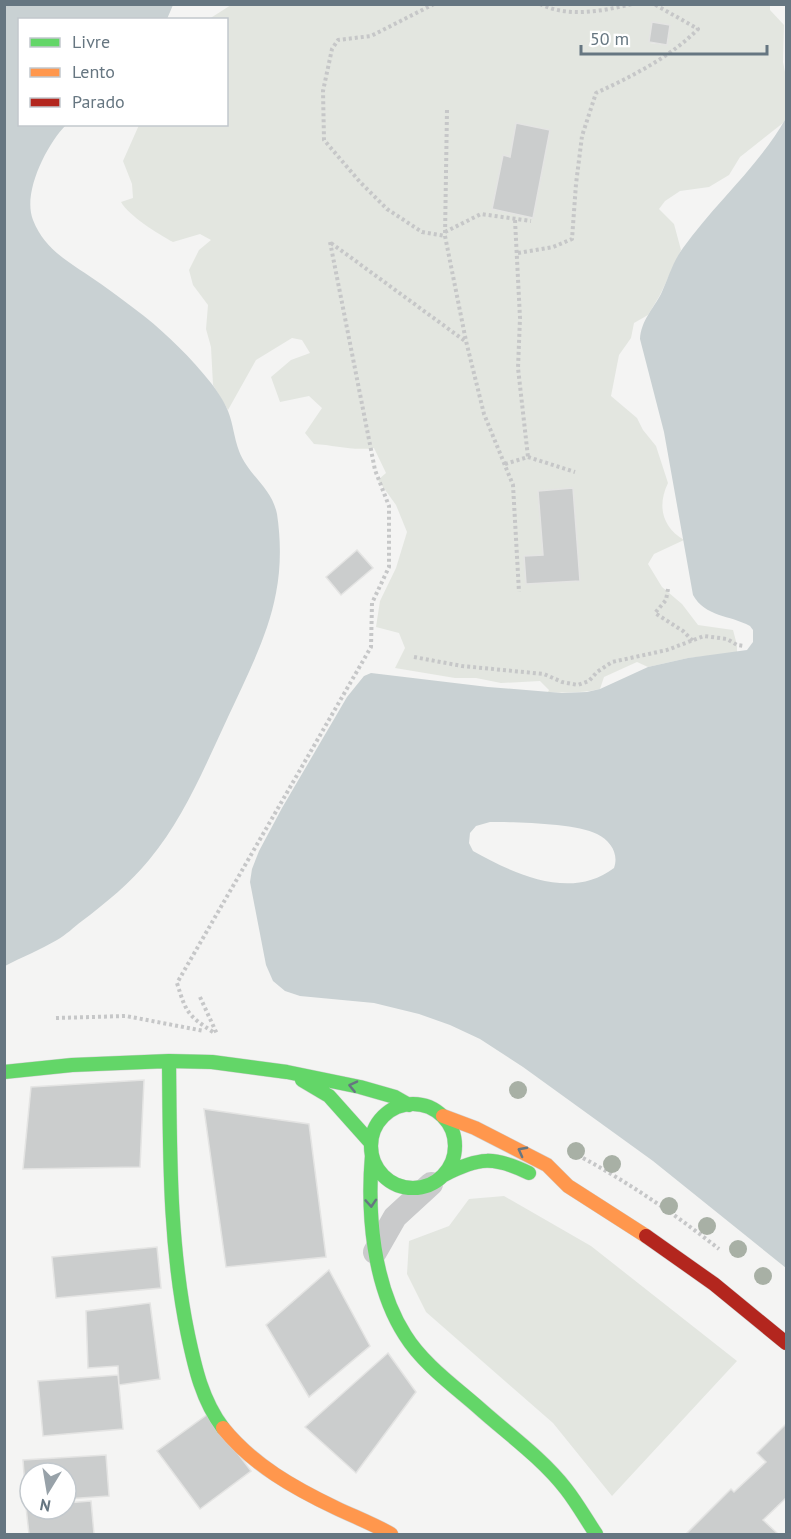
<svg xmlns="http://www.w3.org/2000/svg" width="791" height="1539" font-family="'PT Sans',sans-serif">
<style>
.green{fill:#e3e6e0;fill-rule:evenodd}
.water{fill:#c9d1d3;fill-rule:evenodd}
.building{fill:#cbcdcd;stroke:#e4e4e3;stroke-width:1.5}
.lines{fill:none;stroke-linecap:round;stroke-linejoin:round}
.fast-casing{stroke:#d0d1d1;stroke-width:15}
.slow-casing{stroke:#d0d1d1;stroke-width:15}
.jam-casing{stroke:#d0d1d1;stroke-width:15}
.path{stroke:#c6c7c8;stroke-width:4;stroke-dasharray:3 3;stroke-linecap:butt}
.street{stroke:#c9cacb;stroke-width:24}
.fast{stroke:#63d668;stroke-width:14}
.slow{stroke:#ff974d;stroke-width:14}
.jam{stroke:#b3261e;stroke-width:14}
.tree{fill:#a8b0a5}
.oneway{stroke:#667681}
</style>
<rect width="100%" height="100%" fill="#f4f4f3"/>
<path class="green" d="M 231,5 L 770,5 L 770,10 L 784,25 L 783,62 L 786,77 L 786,118 L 783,123 L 740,157 L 729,175 L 709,187 L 680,191 L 665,201 L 659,209 L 674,224 L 681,250 L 660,295 L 648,315 L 634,323 L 631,338 L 619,355 L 611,396 L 637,418 L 643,430 L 656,446 L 668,483 C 657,506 662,527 684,540 L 654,554 L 648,564 L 662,587 L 682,604 L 698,625 L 733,630 L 737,645 L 737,653 L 688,658 L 648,667 L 637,662 L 604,677 L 600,689 C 583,693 566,693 548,692 L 549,690 L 540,681 L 501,683 L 476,678 L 455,678 L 395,668 L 405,648 L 399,633 L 376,627 L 380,601 L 396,568 L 407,532 L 396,505 L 378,480 L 386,473 L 374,448 C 353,451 334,445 314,444 L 305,433 L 322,408 L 309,396 L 280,402 L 271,377 L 291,360 L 310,353 L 302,340 L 292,338 L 256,360 L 228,410 L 213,385 L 211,347 L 206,329 L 208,305 L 193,285 L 189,270 L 199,250 L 211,240 L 200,234 L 173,242 C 158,234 129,216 121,202 L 133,198 L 132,184 L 123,161 L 139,125 L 226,124 L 226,20 L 209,19 ZM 652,23 L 670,25 L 667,45 L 650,43 ZM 516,124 L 550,131 L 533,217 L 492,209 L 503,156 L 510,157 ZM 573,489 L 580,580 L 526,584 L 524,556 L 543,555 L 538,491 Z
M 504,1196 L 591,1246 L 737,1361 L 612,1496 L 553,1423 L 426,1312 L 407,1274 L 409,1241 L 449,1226 L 469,1199 Z"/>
<path class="water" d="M 5,4 L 173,5 L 167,19 L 20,20 L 20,124 L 66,125 C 47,144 22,193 33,220 C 46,253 75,265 101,284 C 116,295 130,305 144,316 C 169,336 191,358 211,383 C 217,391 224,401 228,411 C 233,423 234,438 239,451 C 248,475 272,488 277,514 C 281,540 281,568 276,593 C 268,636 246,678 228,717 C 205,766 184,818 149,860 C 130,883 106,903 82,921 C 74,927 66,935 57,940 C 40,950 22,957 5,966 Z
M 786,118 L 786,1268 L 653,1161 L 523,1067 L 480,1039 L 450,1025 L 419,1014 L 374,1003 L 300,996 L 285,991 L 273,981 L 266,965 L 250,882 L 252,869 L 259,851 L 282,808 L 347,697 L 364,676 L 371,673 L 488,687 L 562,693 L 587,692 L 600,689 L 648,667 L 688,658 L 747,650 L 753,642 L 753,630 L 750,626 C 730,615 705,617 693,595 L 664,432 L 640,339 C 641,321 653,309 661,294 C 668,279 673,261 683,248 C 715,203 759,166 786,118 ZM 490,822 C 515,822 576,823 597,834 C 611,841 619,854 614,868 C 571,901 514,874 473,851 L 469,843 L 470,833 L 476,826 Z"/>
<path class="building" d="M 652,22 L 670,25 L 667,45 L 649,42 Z
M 516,123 L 550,130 L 533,218 L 492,209 L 503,155 L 510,157 Z
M 573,488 L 580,581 L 526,584 L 524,556 L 543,555 L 538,491 Z
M 357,550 L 373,568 L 341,595 L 326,577 Z
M 144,1080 L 140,1167 L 23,1169 L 31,1087 Z
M 204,1109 L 309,1124 L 326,1257 L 226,1267 Z
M 157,1247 L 161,1288 L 56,1298 L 52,1257 Z
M 329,1270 L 370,1346 L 309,1397 L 266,1325 Z
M 150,1303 L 160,1379 L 119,1385 L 118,1366 L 88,1368 L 86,1311 Z
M 388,1353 L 416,1392 L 356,1473 L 305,1427 Z
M 118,1375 L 123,1429 L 43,1436 L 38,1381 Z
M 208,1414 L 251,1471 L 200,1509 L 157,1451 Z
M 786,1424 L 786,1498 L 763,1520 L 778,1534 L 686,1534 L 731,1489 L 734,1492 L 766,1462 L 757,1453 Z
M 106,1455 L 109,1496 L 66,1499 L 66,1473 L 30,1473 L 30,1501 L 26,1502 L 23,1460 Z
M 91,1501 L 94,1534 L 29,1534 L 26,1507 L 30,1506 L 30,1509 L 66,1509 L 66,1503 Z"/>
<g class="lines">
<defs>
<path id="fast" d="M 169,1061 C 170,1153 169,1244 188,1335 C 195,1368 202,1400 223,1428
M 4,1072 L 72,1065 L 169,1061 L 212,1062 L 287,1072 L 360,1087 L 395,1097 L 409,1105
M 302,1080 L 329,1096 L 371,1143
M371 1146a42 42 0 1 1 84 0a42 42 0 1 1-84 0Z
M 372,1155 C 367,1213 373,1285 405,1335 C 423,1364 454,1386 479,1408 C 508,1434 542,1458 566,1489 C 577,1503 586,1519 596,1534
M 444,1175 C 479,1157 494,1156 529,1173"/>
<path id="slow" d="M 443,1116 L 475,1128 L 547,1165 L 568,1186 L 646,1236
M 223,1428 C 253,1465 294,1488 336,1508 C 355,1517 373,1524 391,1534"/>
<path id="jam" d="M 646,1236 L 714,1284 L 786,1343"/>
</defs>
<use href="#fast" class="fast-casing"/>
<use href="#slow" class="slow-casing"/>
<use href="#jam" class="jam-casing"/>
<path class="path" d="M 434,4 L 371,36 L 338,40 L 332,49 L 323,91 L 324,140 L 360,182 L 387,209 L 422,232 L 445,236
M 540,4 C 569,18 602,11 632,4
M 447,110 L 445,236 L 466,341 L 484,414 L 513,485 L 519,592
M 515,220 L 520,318 L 518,368 L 528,457
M 445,232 L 481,214 L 531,221
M 331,243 L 465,341
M 518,253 L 553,247 L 572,239 L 576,184 L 582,136 L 596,93 C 631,77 672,56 698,29 L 654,4
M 505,464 L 528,457 L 575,472
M 668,589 L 666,600 L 655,613 L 683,631 L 693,641
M 414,657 L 462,666 L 544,674 L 562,682 L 578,685 L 589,681 L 597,672 L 612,662 L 667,650 L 704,636 L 727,639 L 737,645 L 744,646
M 200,997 L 217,1034
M 56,1018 L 126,1016 L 204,1031
M 213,1032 C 187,1015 186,1012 177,983 L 371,647 L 372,603 L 389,567 L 389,506 L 375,470 L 330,242
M 583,1158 C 631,1184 676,1215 719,1249"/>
<path class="street" d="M 375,1252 L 395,1217 L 431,1184"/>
<use href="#fast" class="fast"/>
<use href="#slow" class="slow"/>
<use href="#jam" class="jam"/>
</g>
<g class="tree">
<circle cx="518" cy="1090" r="9"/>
<circle cx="576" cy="1151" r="9"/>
<circle cx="612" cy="1164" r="9"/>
<circle cx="669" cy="1206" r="9"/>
<circle cx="707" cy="1226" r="9"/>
<circle cx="738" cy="1249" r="9"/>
<circle cx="763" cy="1276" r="9"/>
</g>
<defs><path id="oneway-chevron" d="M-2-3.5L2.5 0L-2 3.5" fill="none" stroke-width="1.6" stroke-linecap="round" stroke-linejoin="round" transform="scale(1.5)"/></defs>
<g class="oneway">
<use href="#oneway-chevron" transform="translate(353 1086) rotate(-167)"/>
<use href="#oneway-chevron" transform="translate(522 1151) rotate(-152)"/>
<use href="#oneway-chevron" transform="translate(371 1203) rotate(86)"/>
</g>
<rect width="791" height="1539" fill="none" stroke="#667681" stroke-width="12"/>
<rect x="18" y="18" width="210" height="108" fill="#ffffff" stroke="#c2c8cd" stroke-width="1.5"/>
<rect x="30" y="38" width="30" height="9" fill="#63d668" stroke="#c2c8cd" stroke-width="1.5"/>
<text x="72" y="48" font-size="18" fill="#667681">Livre</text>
<rect x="30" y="68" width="30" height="9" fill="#ff974d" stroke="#c2c8cd" stroke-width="1.5"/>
<text x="72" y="78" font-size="18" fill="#667681">Lento</text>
<rect x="30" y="98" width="30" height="9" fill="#b3261e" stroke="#c2c8cd" stroke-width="1.5"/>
<text x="72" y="108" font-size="18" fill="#667681">Parado</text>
<g transform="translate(48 1491) rotate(191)"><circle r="28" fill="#ffffff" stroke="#c2c8cd" stroke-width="1.5"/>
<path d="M0-4.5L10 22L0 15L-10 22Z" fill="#98a2a9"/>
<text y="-9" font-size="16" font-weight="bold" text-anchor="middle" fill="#667681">N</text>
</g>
<path d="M581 45v9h186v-9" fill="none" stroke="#667681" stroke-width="3"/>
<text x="590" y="45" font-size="18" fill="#667681" stroke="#ffffff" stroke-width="4.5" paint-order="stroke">50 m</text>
</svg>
